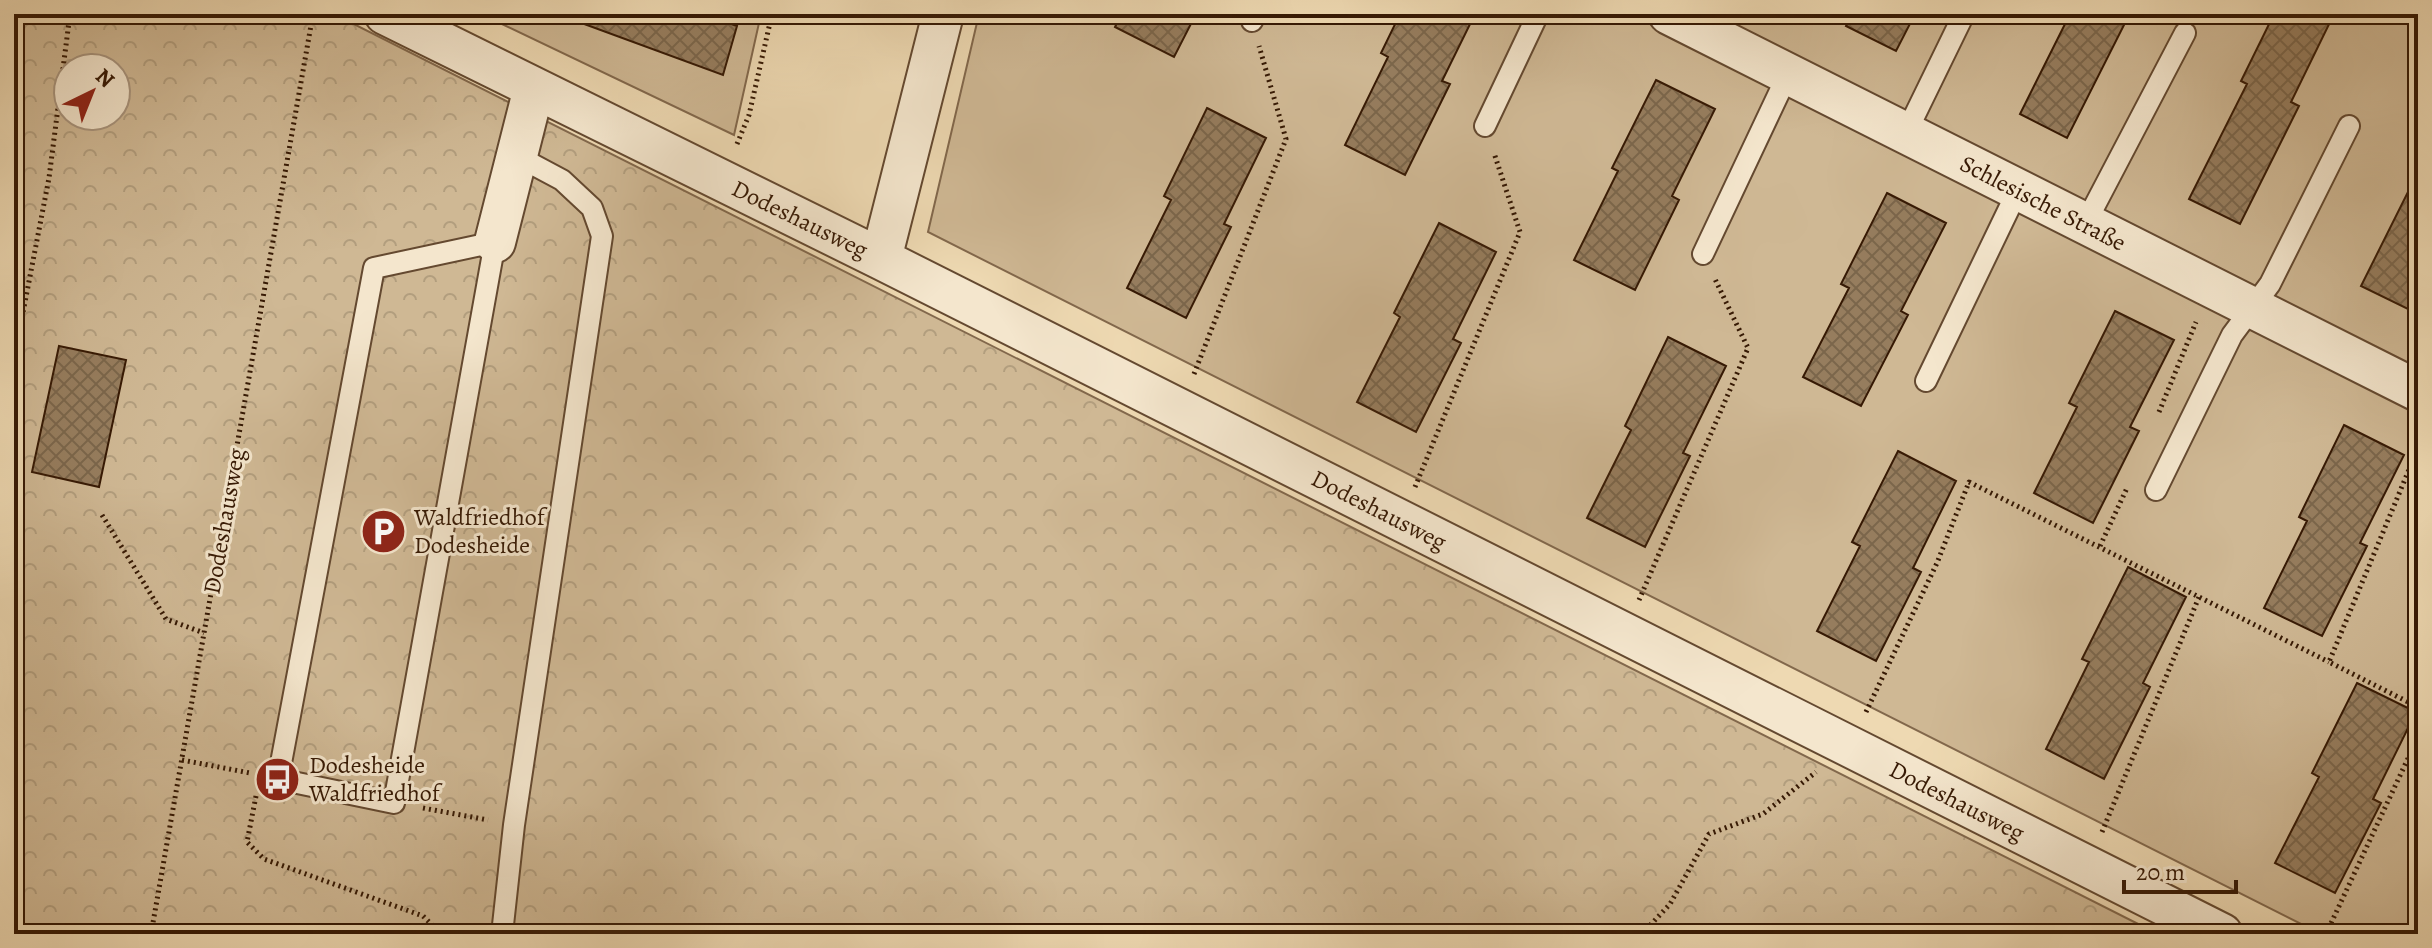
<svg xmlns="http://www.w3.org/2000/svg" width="2432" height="948" font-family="Alegreya,serif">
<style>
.green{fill:#cfb894;stroke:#82684c;stroke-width:2}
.forest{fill:url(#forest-crowns);stroke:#82684c;stroke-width:2;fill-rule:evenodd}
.building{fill:url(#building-cross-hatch);stroke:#361904;stroke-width:2}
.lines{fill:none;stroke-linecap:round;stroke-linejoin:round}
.service-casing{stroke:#644930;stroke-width:24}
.minor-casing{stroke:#644930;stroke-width:44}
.path{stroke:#361904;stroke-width:5;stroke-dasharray:2 4;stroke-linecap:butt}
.service{stroke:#f4e6cd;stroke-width:20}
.minor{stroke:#f4e6cd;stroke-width:40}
.labels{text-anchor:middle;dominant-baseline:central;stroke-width:6;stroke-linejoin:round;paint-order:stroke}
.street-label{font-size:24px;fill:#361904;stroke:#f4e6cd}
.poi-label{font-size:24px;fill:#361904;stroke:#f4e6cd;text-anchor:start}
</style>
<defs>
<pattern id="forest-crowns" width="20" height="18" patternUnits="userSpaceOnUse" patternTransform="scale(2)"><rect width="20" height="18" fill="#cfb894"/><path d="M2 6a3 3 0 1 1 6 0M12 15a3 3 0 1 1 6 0" fill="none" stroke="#b29e7e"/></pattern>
<pattern id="building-cross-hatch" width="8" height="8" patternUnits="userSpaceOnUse" patternTransform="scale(2)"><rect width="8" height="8" fill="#967d5e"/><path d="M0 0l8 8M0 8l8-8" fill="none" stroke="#7b664b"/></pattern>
</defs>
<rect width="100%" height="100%" fill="#eed9b2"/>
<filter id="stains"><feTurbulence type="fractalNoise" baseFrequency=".0025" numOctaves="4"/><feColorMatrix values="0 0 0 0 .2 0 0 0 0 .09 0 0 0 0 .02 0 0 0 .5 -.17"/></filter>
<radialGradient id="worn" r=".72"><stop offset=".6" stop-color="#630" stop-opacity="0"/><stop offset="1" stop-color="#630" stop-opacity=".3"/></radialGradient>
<path class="green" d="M 481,14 L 761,14 L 734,135 Z
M 979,14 L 2418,14 L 2418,934 L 2321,934 L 928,232 Z"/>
<path class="forest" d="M 14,14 L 334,14 L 2158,934 L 52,934 L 14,922 ZM 68,68 L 116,68 L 116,116 L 68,116 Z"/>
<path class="building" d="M 557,14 L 703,14 L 737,26 L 723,75 Z
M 1121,14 L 1196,14 L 1174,57 L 1115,27 Z
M 1400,14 L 1475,14 L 1442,81 L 1450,84 L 1405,175 L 1345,145 L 1388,57 L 1381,53 Z
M 1852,14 L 1915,14 L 1896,51 L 1846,26 Z
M 2070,14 L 2119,14 L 2117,17 L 2126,21 L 2067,138 L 2020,114 Z
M 2274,14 L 2334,14 L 2291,102 L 2299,106 L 2240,224 L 2189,199 L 2247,84 L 2241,81 Z
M 1656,80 L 1715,109 L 1672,196 L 1679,200 L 1635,290 L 1574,260 L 1618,171 L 1612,168 Z
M 1207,108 L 1266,138 L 1224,224 L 1231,227 L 1186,318 L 1127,288 L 1171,200 L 1164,196 Z
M 2418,152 L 2418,299 L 2412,311 L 2361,286 L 2417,174 L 2409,170 Z
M 1887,193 L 1946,223 L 1901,311 L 1908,315 L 1861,406 L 1803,377 L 1849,288 L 1841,284 Z
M 1439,223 L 1496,252 L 1453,339 L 1461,343 L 1416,432 L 1357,402 L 1400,317 L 1394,313 Z
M 2115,311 L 2174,340 L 2130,427 L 2139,431 L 2093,523 L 2034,493 L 2077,407 L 2069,403 Z
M 1668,337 L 1726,366 L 1683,453 L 1690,456 L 1645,547 L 1587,518 L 1631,430 L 1625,426 Z
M 59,346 L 126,360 L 99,487 L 32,472 Z
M 2344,425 L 2404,455 L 2360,543 L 2367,546 L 2322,636 L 2264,608 L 2307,521 L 2299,517 Z
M 1898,451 L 1956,481 L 1913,568 L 1921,572 L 1876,661 L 1817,631 L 1860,546 L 1852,542 Z
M 2128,567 L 2186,597 L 2143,683 L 2150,687 L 2104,779 L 2046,749 L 2089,662 L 2082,659 Z
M 2357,683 L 2416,712 L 2373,799 L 2381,803 L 2335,893 L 2275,863 L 2319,777 L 2312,773 Z"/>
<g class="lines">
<defs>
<path id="service" d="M 1252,21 L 1256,14
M 1485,126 L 1538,14
M 1906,133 L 1964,14
M 2085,224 L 2185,33
M 495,242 L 394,803 L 278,779 L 374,268 Z
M 1703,254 L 1788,74
M 1926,381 L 2018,190
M 2156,490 L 2232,335 L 2270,284 L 2349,126
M 502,934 L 514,825 L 602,236 L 592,208 L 562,180 L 517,156"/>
<path id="minor" d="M 385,14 L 881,259 L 2222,934
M 1669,14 L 2418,391
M 495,242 L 534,88
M 881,259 L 943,14"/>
</defs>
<use href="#service" class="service-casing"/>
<use href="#minor" class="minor-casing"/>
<path class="path" d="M 752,14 L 770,21
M 2416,14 L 2418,15
M 737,144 L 749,115 L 772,14
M 14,359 L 49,178 L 70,14
M 1194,374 L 1286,139 L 1259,46
M 2159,412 L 2196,322
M 2418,448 L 2329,662 L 2418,707
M 1415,487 L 1520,232 L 1494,153
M 102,515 L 166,619 L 204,633
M 2100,546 L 2127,488
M 1639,600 L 1748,348 L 1714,277
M 1866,712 L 1937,563 L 1969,482 L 2329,662
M 182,760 L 250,773
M 256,796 L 247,842 L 264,859 L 423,916 L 441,934
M 423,808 L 488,820
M 2102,832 L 2199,597
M 151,934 L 313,14
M 1642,934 L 1670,904 L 1709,834 L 1763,814 L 1816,772
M 2326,934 L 2418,737"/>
<use href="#service" class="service"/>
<use href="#minor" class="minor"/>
</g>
<defs>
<symbol id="parking-disc" viewBox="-11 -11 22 22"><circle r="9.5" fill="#8f2418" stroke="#f4e6cd"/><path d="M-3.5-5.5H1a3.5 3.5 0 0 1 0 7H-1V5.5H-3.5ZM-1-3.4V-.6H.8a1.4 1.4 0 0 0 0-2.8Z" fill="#fff"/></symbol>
<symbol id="bus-disc" viewBox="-11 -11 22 22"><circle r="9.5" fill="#8f2418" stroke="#f4e6cd"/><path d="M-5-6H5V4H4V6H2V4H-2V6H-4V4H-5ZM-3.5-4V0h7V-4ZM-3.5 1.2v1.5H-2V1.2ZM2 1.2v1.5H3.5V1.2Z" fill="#fff"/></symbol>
</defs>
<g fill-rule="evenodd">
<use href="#parking-disc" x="358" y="506" width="51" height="51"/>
<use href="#bus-disc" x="252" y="754" width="51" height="51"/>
</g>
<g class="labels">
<g class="street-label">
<text transform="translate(2043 203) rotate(27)">Schlesische Straße</text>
<text transform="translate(800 219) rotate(26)">Dodeshausweg</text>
<text transform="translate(1379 510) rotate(27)">Dodeshausweg</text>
<text transform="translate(224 521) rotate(-80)">Dodeshausweg</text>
<text transform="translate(1957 801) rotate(27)">Dodeshausweg</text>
</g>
<g class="poi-label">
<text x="414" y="517">Waldfriedhof<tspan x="414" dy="28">Dodesheide</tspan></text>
<text x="309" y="765">Dodesheide<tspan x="309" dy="28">Waldfriedhof</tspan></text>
</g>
</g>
<rect width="2432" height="948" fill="none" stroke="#eed9b2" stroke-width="48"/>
<rect x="16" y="16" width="2400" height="916" fill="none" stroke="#361904" stroke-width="4"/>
<rect x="24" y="24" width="2384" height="900" fill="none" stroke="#361904" stroke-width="2"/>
<g transform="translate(92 92) rotate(43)"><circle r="38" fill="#f4e6cd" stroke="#a8947d" stroke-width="2"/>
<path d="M0-6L14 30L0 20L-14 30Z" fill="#8f2418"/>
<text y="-12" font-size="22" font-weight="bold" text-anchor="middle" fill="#361904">N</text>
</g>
<path d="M2124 880v12h112v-12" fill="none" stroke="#361904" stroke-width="4"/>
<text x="2136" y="880" font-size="24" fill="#361904" stroke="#f4e6cd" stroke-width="6" paint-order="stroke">20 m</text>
<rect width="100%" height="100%" filter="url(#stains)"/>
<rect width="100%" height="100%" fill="url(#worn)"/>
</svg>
